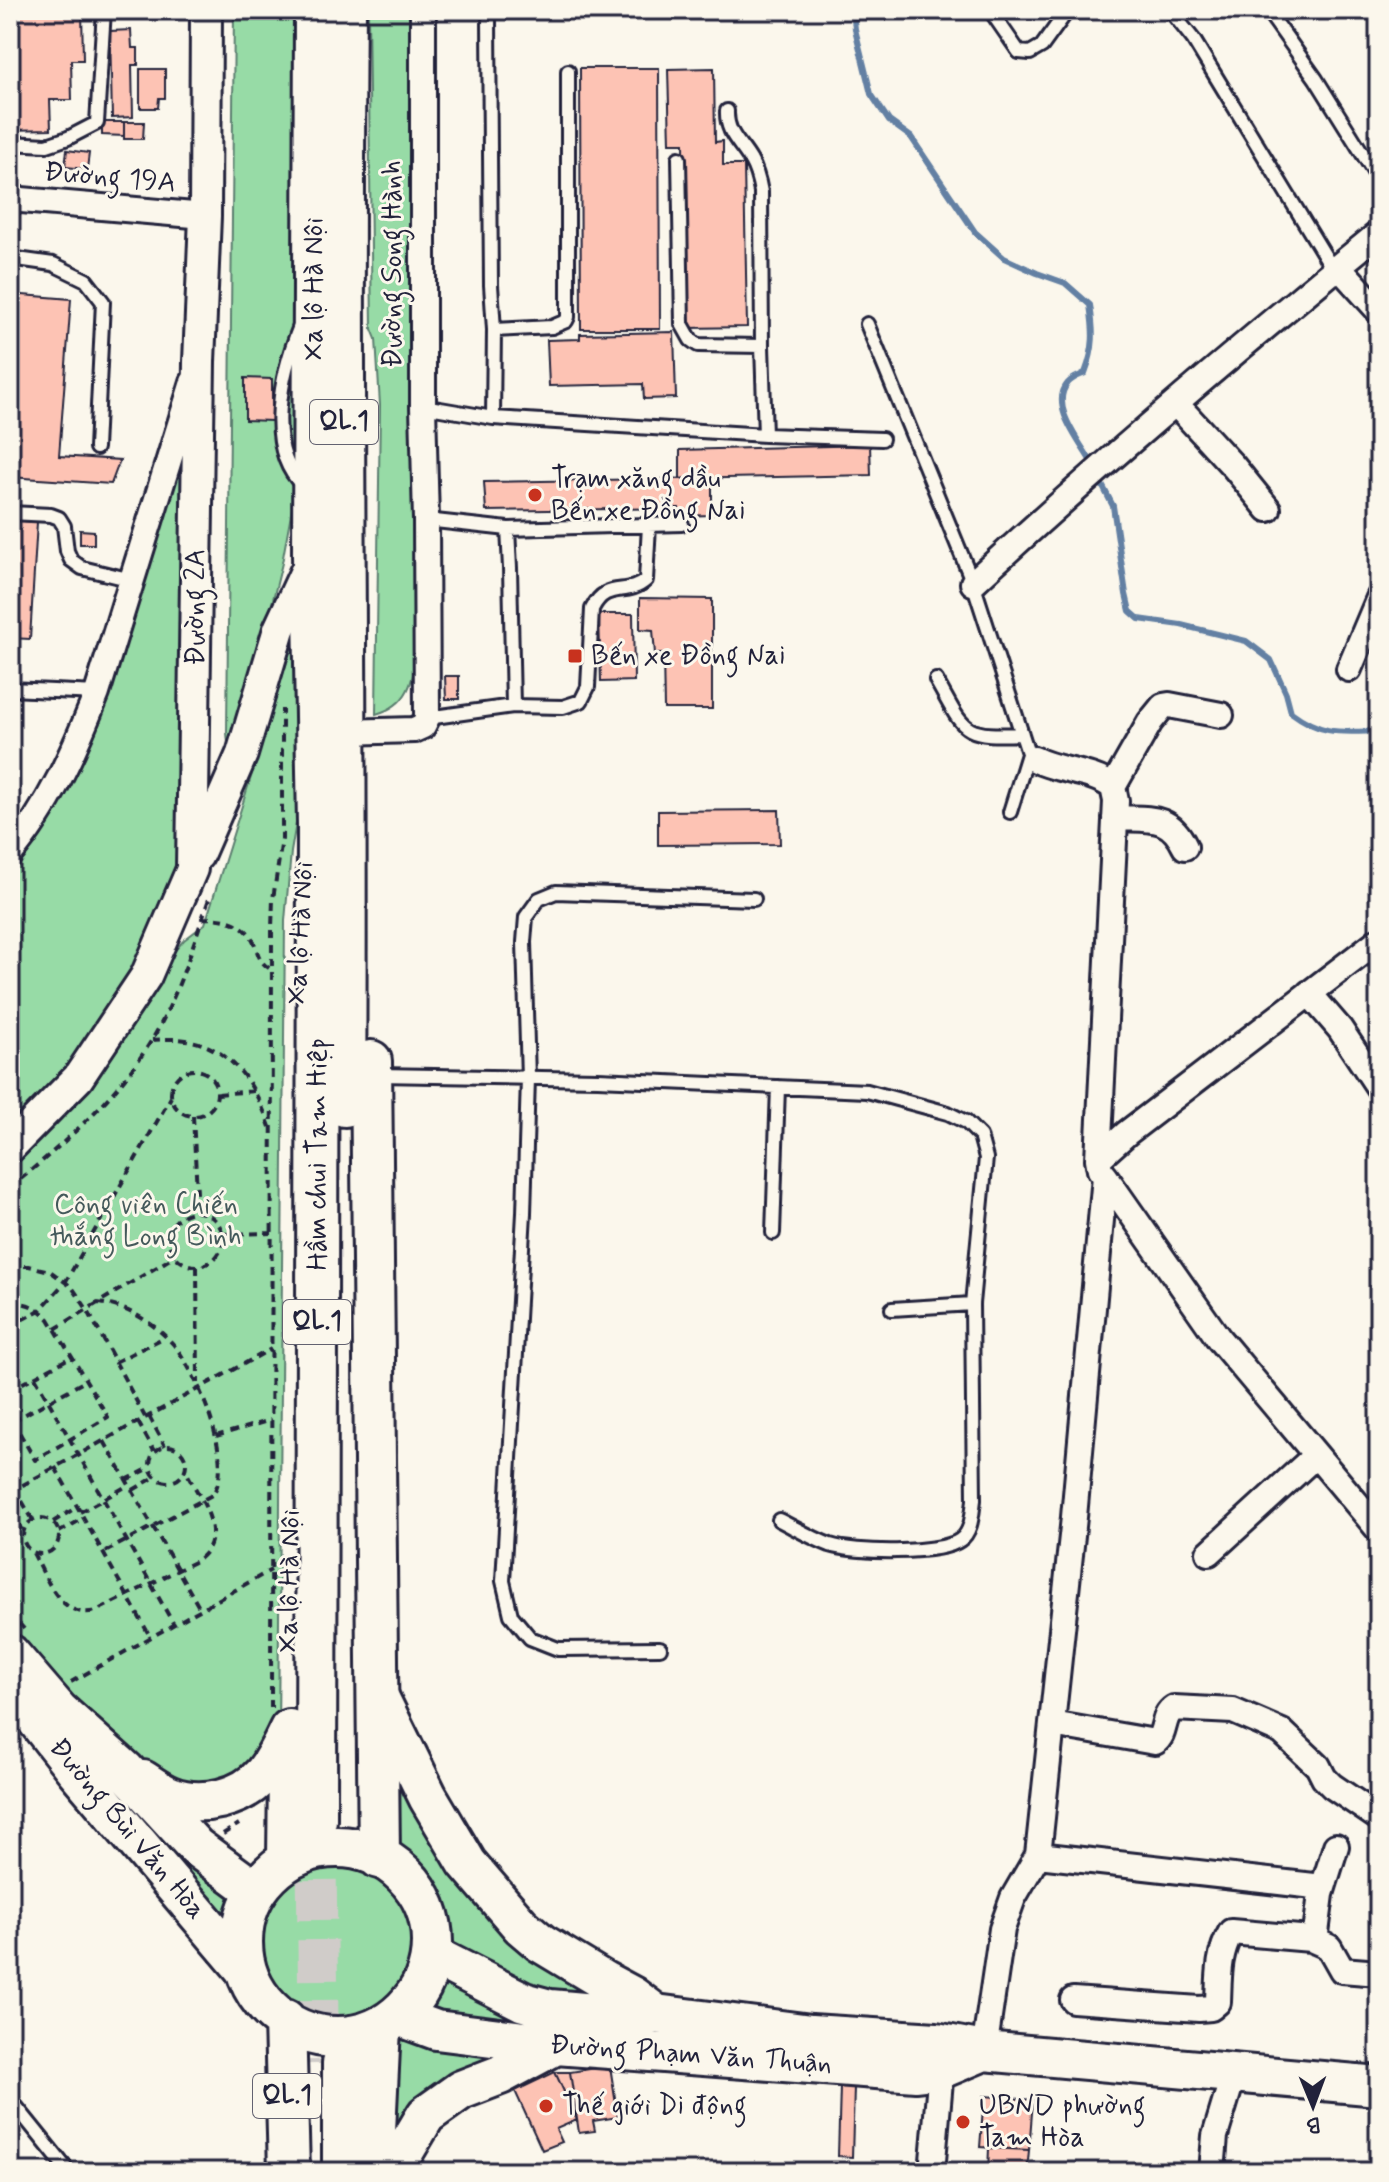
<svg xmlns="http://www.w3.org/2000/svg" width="1389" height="2182" font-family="Mynerve,sans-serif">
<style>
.green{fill:#97dba6;stroke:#5c7e70;stroke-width:2}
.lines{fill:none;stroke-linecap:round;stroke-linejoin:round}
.stream{stroke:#6380a3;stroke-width:6}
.building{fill:#fdc3b4;stroke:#22223b;stroke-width:2}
.trunk-tunnel{stroke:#d0ccc9;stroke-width:40;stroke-dasharray:40 20;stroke-linecap:butt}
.service-casing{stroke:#22223b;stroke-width:18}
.minor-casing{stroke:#22223b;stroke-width:30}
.tertiary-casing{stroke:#22223b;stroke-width:36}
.primary-casing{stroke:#22223b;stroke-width:44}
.trunk-casing{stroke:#22223b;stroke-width:46}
.path{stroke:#22223b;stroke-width:4;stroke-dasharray:8 6;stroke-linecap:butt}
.service{stroke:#fbf7ec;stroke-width:12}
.minor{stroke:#fbf7ec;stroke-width:24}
.tertiary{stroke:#fbf7ec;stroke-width:30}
.primary{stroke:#fbf7ec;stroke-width:38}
.trunk{stroke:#fbf7ec;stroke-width:40}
.poi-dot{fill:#c8321e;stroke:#fbf7ec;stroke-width:3}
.labels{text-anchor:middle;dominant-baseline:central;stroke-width:6;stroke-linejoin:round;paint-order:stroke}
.shield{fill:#fbf7ec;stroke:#636270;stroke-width:2}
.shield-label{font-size:26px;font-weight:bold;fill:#22223b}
.street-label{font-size:28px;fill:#22223b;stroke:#fbf7ec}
.poi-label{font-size:28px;fill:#22223b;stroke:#fbf7ec;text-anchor:start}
.park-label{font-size:28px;fill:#455a5b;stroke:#fbf7ec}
</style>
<rect width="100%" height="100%" fill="#fbf7ec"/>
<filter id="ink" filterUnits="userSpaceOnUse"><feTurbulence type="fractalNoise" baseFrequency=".0125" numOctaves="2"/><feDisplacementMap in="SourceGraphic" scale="16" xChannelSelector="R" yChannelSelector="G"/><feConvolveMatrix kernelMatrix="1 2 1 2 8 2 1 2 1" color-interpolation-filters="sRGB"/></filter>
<g filter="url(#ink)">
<path class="green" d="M 234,10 L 299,10 L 295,491 L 282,563 L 237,745 L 233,747 L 228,743 L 227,733 Z
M 368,10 L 413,10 L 419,636 C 413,671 416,703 376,714 L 380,405 L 376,339 L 372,329 Z
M 191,401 L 180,866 L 135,972 L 70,1070 L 10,1130 L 10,861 L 94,718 Z
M 296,633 L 296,823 L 291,852 L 285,921 L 278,1736 L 240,1784 L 160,1784 L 10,1637 L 10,1164 L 86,1086 L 166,961 L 184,940 L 205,924 Z
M 56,1722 L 243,1896 L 235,1915 L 231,1935 Z
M 389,1732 L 430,1814 L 625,1998 L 563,2000 L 443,1949 L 442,1923 L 431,1892 L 414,1866 L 390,1852 Z
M254 1942a83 83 0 1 1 166 0a83 83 0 1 1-166 0Z
M 438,1977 L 618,2027 L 801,2052 L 417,2011 L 431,1994 Z
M 390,2034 L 526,2053 L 385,2171 Z"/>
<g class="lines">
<path class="stream" d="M 853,10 L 855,29 L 871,94 L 889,121 L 911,137 L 975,232 L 1004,258 L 1037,273 L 1065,283 L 1090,305 C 1094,332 1095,347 1085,373 C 1079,376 1072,378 1068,383 C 1048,406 1082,444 1093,465
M 1099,479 L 1113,506 L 1126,594 L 1130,611 L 1139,619 L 1181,625 L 1246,641 L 1271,660 L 1286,693 L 1291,712 C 1323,736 1341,732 1379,731"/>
</g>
<path class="building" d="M 10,10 L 82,10 L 83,60 L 71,60 L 72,100 L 50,100 L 51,129 L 10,130 Z
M 117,10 L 146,10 L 146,19 L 117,19 Z
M 131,30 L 132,48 L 138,48 L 138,65 L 132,65 L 133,117 L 112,118 L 110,31 Z
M 580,68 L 659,68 L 660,329 L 581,329 Z
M 714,68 L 715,142 L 723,141 L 723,165 L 744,165 L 747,327 L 687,328 L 684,143 L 670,143 L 668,69 Z
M 140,69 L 165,69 L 165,98 L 159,98 L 158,108 L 140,108 Z
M 102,122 L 124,122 L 124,136 L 102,135 Z
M 124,122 L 144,122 L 143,139 L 124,139 Z
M 67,150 L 89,153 L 87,169 L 65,167 Z
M 10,235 L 19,235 L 17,275 L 10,274 Z
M 10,294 L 71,299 L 59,456 L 120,460 L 111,484 L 10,477 Z
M 674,332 L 676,398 L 644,399 L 643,384 L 549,386 L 547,340 L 580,339 L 580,334 Z
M 245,378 L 272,379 L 272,421 L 245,420 Z
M 870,445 L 871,475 L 680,479 L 680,450 Z
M 712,478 L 712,515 L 679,516 L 679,508 L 486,511 L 484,482 Z
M 10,520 L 37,522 L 30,639 L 10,638 Z
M 80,530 L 94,531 L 94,544 L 80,544 Z
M 640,598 L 712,599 L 712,709 L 664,709 L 663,654 L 655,654 L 653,630 L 640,629 Z
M 599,614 L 633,614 L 634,681 L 601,682 Z
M 445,676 L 459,676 L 459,699 L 446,699 Z
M 779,810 L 780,844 L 658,845 L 658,811 Z
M 610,2066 L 618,2117 L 593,2121 L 595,2131 L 579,2133 L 570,2072 Z
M 555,2072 L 577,2120 L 556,2129 L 562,2142 L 542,2150 L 515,2091 Z
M 555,2072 L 570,2072 L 577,2120 Z
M 840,2087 L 854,2087 L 852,2157 L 838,2156 Z
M 984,2096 L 1033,2100 L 1029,2150 L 980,2147 Z
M 989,2148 L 1029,2150 L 1027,2172 L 988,2172 Z"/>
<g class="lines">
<path class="trunk-tunnel" d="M 316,1820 L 319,2064"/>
<defs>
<path id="service" d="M 990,10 L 1019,52 L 1030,53 L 1042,46 L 1068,10
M 1170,10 L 1193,39 L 1334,271
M 1267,10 L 1316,79 L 1379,180
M 1376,10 L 1379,12
M 727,111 C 726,134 741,143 751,161 C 757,171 759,181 761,192 L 762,346
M 10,143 L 47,145 L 68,138 L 97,123 L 104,10
M 10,258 L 53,264 L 86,280 L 103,302 L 96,448
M 867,324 L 973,583 L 1028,753 L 1034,759
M 300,326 C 282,371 263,448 303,486
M 494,330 L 552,327 L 566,321 L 568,317 L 568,71
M 423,406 L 493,418 L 494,330 L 491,285 L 489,20
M 493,418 L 765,435 L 762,346 L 698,345 L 691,340 L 682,324 L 679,158
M 765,435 L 882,439
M 10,513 L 51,515 L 59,518 L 64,526 L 67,551 L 71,560 L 82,568 L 132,580
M 426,520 L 508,529 L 510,568 L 513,706 L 427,718
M 508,529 L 682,524
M 936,680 C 965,731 960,737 1022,734
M 10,689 L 97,693
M 513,706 L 563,707 L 581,701 L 588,687 L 592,609 C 607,579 626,598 646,580 L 649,525
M 1010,812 L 1028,754
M 378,1075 L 598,1079 L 867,1091 L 948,1113 L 966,1122 L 980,1136 L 986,1158 L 972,1304 L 974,1500 C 972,1514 972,1532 960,1540 C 940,1555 853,1553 830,1545 C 812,1538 795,1528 779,1520
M 773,1233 L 778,1087
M 892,1309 L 972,1304
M 660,1648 L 558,1649 L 530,1638 L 511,1615 L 503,1581 L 524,1213 L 528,1078 L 524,942 L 526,917 L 539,899 L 556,892 L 754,899
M 10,2099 L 69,2172"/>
<path id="minor" d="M 10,199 L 205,216
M 1339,267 L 1379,311
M 1176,404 L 1234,467 L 1268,509
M 973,583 C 1104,461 1241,346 1379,233
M 1349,669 L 1379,598
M 345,732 L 414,730 L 423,726 L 427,718 L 426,520 L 423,406 L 423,10
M 1113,787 L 1150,722 L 1163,706 L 1169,705 L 1221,715
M 1115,818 C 1148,820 1169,813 1185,847
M 10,854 C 49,808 75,749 97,693 L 193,382
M 1309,993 L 1340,1029 L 1379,1088
M 1098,1159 L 1127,1133 L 1379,940
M 1105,1176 L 1219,1339 L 1379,1530
M 1209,1553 L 1316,1455
M 1052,1724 L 1155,1742 C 1167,1734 1161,1716 1174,1708 L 1233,1711 L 1282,1732 L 1318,1766 L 1324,1778 L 1332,1786 L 1379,1818
M 1038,1855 L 1323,1887
M 1315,1941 L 1321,1894 L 1336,1846
M 1073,2000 L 1199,2009 L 1211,2008 L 1218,2002 C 1219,1977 1218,1954 1231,1932 L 1311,1939 L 1329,1947 L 1342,1970 L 1379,1973
M 984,2051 L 1002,1929 L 1013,1898 L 1038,1855 L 1074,1517 L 1105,1176 L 1100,1170 L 1098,1159 L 1116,801 L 1113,787 C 1090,770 1059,772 1034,759
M 932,2172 L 941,2069
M 1212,2172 L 1215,2136 L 1234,2073"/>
<path id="tertiary" d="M 198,855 L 242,754 L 279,629 L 311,560
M 10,1147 L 78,1078 L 146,976 L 192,869 L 199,362 L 205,216 L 206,10"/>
<path id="primary" d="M 10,1654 L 59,1711 L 126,1771 L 196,1847 L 257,1892
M 10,1686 L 75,1769 L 246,1971
M 378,1695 L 428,1797 L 467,1863 L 521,1926 L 541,1943 L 604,1981 L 632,1996 L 656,2014
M 143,1780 C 152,1786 160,1792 170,1796 C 201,1808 242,1799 264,1773 C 274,1760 282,1744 289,1729
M 432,1955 L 524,2002 L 550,2009 L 617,2015 L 656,2014 L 811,2034 L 936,2042 L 984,2051 L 1379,2086
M 398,2016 L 436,2030 L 556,2045 L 916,2072 L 941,2069 L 984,2051
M 392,2172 L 426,2115 L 461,2090 L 500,2075 L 556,2045"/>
<path id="trunk" d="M 315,10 L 313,555 L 318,824 L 316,1820
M 345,10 C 341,375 348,741 345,1106
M 371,1061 L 379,1858
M242 1942a95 95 0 1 1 190 0a95 95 0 1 1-190 0Z
M 288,1859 L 289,1771
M 285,2020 L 289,2172
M 343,2172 L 343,2063
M 373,2172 L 380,2027"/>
</defs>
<use href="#service" class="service-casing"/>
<use href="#minor" class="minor-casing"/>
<use href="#tertiary" class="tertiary-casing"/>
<use href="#primary" class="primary-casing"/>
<use href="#trunk" class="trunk-casing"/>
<path class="path" d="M 202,918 C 223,918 247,921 255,945 C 259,957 260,963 272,970
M 152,1040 C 165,1039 179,1038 191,1041 C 234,1050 257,1089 270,1127
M171 1093a23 23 0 1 1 46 0a23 23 0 1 1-46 0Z
M 218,1094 L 255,1091
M 193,1116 L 198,1212
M 10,1188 C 63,1144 117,1098 153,1038 C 179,994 193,944 210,896
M169 1239a27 27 0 1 1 54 0a27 27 0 1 1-54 0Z
M 223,1234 L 272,1233
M 10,1266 L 29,1266 L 50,1271 L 72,1287 L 87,1309 L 145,1417
M 197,1266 L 198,1383
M 10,1303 C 27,1302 37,1307 49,1319 L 108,1417 L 35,1460 L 10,1416
M 97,1303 C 126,1305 154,1323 173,1344 C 196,1370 237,1465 212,1495 L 103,1553
M 10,1326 L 40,1310 L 66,1281 L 171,1097
M 55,1329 L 175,1256
M 115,1362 L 165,1337
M 35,1377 L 174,1625
M 10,1390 L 73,1356
M 149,1416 L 165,1446
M 13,1421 L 87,1380
M 138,1422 L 154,1451
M 216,1436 L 271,1420
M 104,1441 L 200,1609
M150 1464a18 18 0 1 1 36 0a18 18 0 1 1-36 0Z
M 55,1467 L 151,1638
M 126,1480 L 150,1468
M 15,1489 L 33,1520
M 133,1490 L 155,1477
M 10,1492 L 271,1349
M 10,1511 L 23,1532
M 80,1512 L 129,1485
M23 1536a18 18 0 1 1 36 0a18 18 0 1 1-36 0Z
M 53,1522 L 77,1507
M 59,1532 L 84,1518
M 33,1553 C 47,1578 60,1620 96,1611 L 196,1561 C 231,1537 200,1499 186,1471
M 10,1613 L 24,1629
M 71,1682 L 271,1570
M 271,1708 L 272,928 L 273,899 L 282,839 L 282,709
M 223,1834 L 239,1824"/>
<use href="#service" class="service"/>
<use href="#minor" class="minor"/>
<use href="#tertiary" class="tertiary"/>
<use href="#primary" class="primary"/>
<use href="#trunk" class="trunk"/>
</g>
</g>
<g class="poi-dot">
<circle cx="535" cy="495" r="8"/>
<rect x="567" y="648" width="16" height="16" rx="4"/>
<circle cx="546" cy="2106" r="8"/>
<circle cx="963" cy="2122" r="8"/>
</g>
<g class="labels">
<g class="shield">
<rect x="310" y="400" width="68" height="44" rx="6"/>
<rect x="283" y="1300" width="68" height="44" rx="6"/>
<rect x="253" y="2074" width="68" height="44" rx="6"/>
</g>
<g class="shield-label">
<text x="344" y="422">QL.1</text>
<text x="317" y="1322">QL.1</text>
<text x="287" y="2096">QL.1</text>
</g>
<g class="street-label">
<text transform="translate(110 178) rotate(5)">Đường 19A</text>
<text transform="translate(393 264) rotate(-90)">Đường Song Hành</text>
<text transform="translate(314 289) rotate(-90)">Xa lộ Hà Nội</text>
<text transform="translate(196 607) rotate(-90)">Đường 2A</text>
<text transform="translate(301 933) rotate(-87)">Xa lộ Hà Nội</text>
<text transform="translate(318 1154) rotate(-90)">Hầm chui Tam Hiệp</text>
<text transform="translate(290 1581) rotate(-89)">Xa lộ Hà Nội</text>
<text transform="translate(127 1829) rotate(50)">Đường Bùi Văn Hòa</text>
<text transform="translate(691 2055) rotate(4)">Đường Phạm Văn Thuận</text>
</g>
<g class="poi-label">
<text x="551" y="479">Trạm xăng dầu<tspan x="551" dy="32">Bến xe Đồng Nai</tspan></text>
<text x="591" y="656">Bến xe Đồng Nai</text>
<text x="562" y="2106">Thế giới Di động</text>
<text x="979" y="2106">UBND phường<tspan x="979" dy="32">Tam Hòa</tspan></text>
</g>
<g class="park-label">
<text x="146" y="1205">Công viên Chiến<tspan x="146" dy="32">thắng Long Bình</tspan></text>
</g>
</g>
<rect width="1389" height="2182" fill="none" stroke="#fbf7ec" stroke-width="40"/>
<rect x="20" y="20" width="1349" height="2142" fill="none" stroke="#22223b" stroke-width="3" filter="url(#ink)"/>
<g transform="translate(1313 2106) rotate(179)" stroke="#fbf7ec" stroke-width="6" paint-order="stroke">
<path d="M0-6L14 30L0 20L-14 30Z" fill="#22223b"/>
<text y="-12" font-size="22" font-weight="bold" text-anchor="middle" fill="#22223b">B</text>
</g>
</svg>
